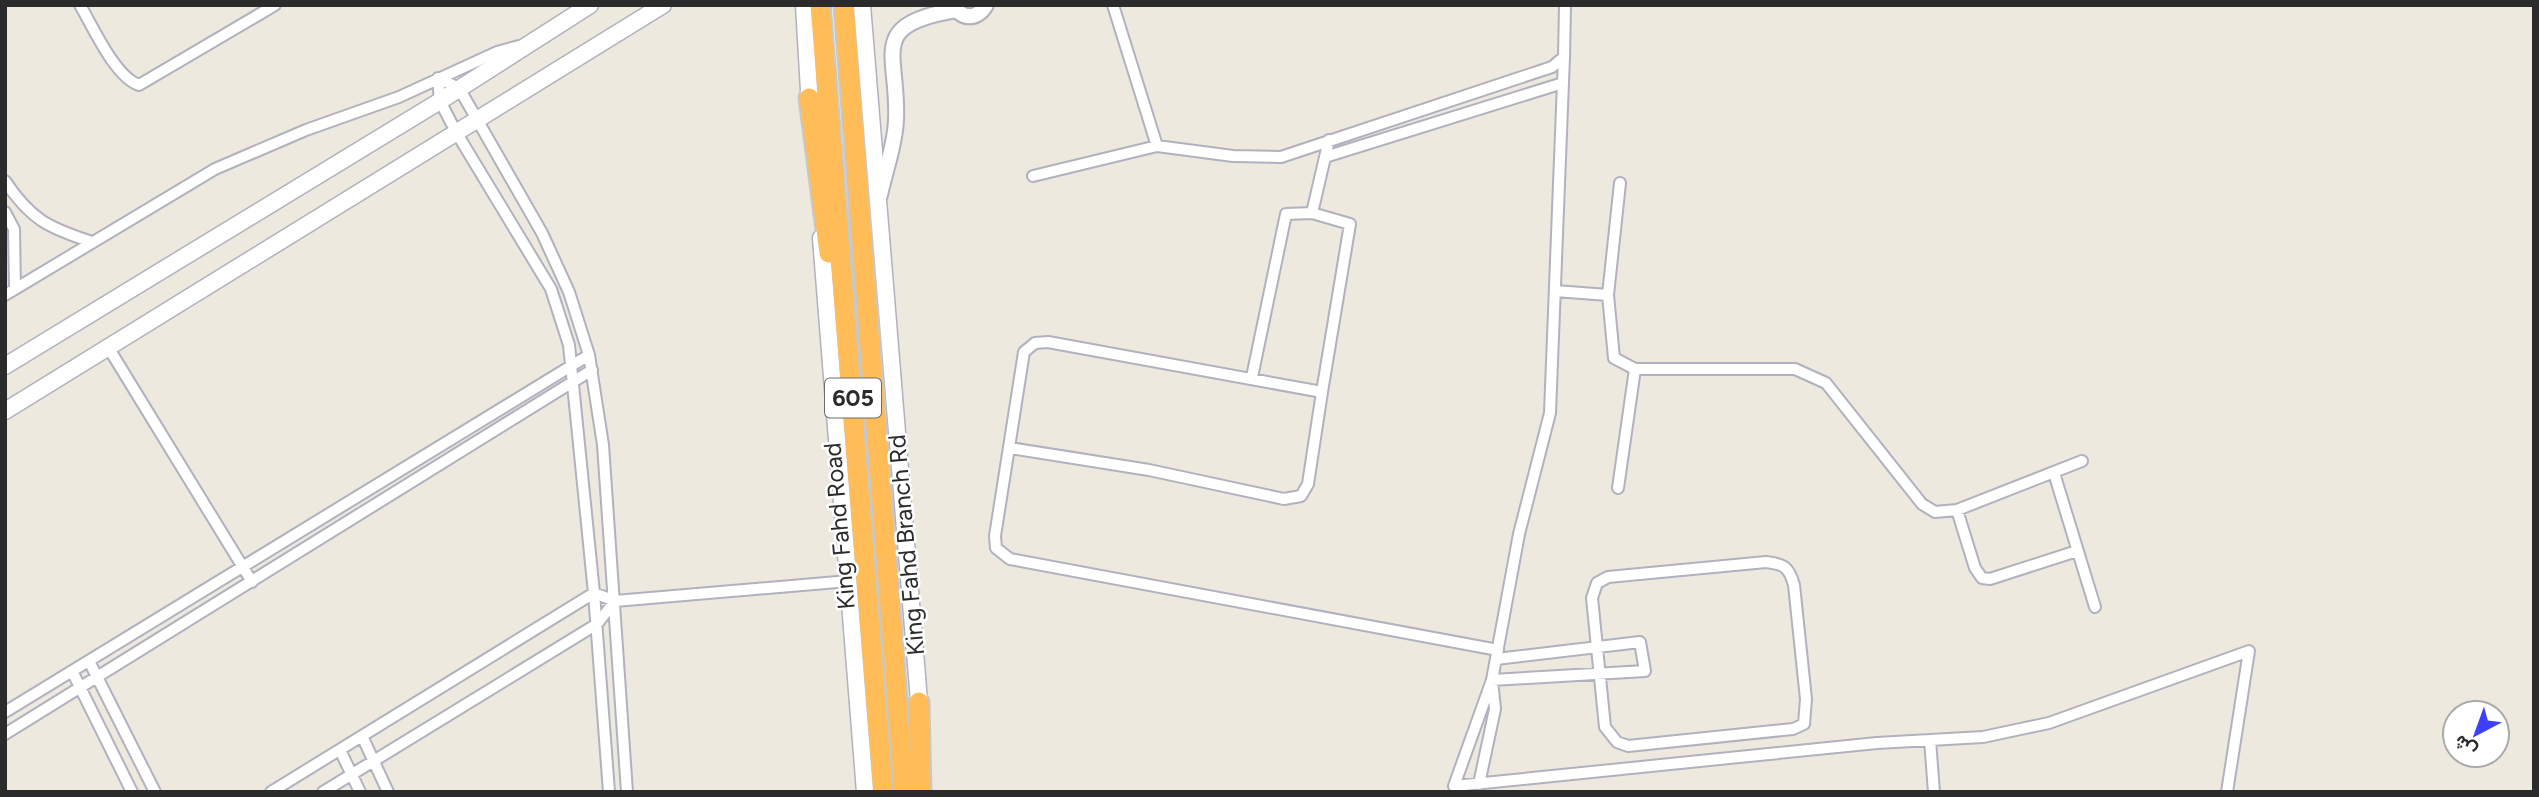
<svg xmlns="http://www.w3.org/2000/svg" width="2539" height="797" font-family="Figtree,Vazirmatn,sans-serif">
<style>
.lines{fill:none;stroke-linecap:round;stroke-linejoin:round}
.minor-casing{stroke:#b1b1bf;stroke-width:14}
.tertiary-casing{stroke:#b1b1bf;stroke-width:18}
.secondary-casing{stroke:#b1b1bf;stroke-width:19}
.motorway-casing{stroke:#c8c8c8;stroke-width:23}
.minor{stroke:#fff;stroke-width:10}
.tertiary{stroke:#fff;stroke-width:14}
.secondary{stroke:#fff;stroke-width:16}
.motorway{stroke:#ffbc57;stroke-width:19}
.labels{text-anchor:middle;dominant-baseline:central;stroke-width:5;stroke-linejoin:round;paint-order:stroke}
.shield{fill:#fff;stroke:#6b6b6b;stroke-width:2}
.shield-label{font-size:23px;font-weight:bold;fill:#2b2b2b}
.street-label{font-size:24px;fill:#2b2b2b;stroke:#fff}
</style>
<rect width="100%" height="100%" fill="#ede9de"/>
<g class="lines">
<defs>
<path id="minor" d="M 80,5 C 93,27 115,77 139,85 L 275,5
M 1113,5 L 1157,146 L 1233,156 L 1281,157 L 1552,67 L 1564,57 L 1565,5
M 1564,57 L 1550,413 L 1519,534 L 1492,680 L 1454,786 L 1877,743 L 1983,737 L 2049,723 L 2249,651 L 2227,792
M 1329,140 L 1312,213 L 1350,224 L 1322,392 L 1048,342 L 1035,343 L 1024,352 L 995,536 L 996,548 L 1010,559 L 1498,650
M 1325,157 L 1563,83
M 1033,176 L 1157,146
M 5,181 C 31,220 49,228 92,242
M 1620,183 L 1608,295 L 1614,358 L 1635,369 L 1795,369 L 1826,383 L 1922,504 L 1935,512 L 1957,510 L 2082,461
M 5,212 L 14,229 L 15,289
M 1555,291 L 1608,295
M 5,295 L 215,169 L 306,130 L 399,97 L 497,52 L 519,46
M 108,347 L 252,582
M 1252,377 L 1286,214 L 1312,213
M 1010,448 L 1149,470 L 1284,499 L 1301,496 L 1308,484 L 1322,392
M 2054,473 L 2095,607
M 1618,488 L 1635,369
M 1957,510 L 1975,568 L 1982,578 L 1990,579 L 2077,551
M 1766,562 C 1784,564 1789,567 1794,585 L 1806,699 L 1804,724 L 1793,729 L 1628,746 L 1617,742 L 1605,727 L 1592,598 L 1597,583 L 1608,577 Z
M 89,661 L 155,792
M 72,671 L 132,792
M 5,712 L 589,355
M 5,734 L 592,370
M 362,736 L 388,792
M 1930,740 L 1934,792
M 340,750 L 360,792
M 1479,784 L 1495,709 L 1492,680 L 1645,671 L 1640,642 L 1496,659
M 271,792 L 594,593 L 615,601 L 849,581
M 323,792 L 597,624 L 615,601
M 609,792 L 594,593 L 569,345 L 551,289 L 456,132 L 440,101 L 438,78 L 459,88 L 542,233 L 569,292 L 589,355 L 603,445 L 627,792"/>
<path id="tertiary" d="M 953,5 C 962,20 977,20 986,5
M 880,195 C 885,171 895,146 896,120 C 899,53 866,25 956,10"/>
<path id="secondary" d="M 804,5 L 810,108
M 862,5 L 920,713
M 821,238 L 865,792
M 5,366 L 440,101 L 590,5
M 5,411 L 663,5"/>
<path id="motorway" d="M 820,5 L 883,792
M 844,5 L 904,792
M 809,98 L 829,253
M 919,702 L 921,792"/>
</defs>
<use href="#minor" class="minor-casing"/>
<use href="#tertiary" class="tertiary-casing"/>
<use href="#secondary" class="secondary-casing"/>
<use href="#motorway" class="motorway-casing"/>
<use href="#minor" class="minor"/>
<use href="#tertiary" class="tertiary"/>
<use href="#secondary" class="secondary"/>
<use href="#motorway" class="motorway"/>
</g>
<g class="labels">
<rect class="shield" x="825" y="378.5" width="56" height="39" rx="5"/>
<g class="shield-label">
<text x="853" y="398">605</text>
</g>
<g class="street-label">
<text transform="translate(839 526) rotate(-95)">King Fahd Road</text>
<text transform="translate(906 545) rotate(-95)">King Fahd Branch Rd</text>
</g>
</g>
<rect width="2539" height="797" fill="none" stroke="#2b2b2b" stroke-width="14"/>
<g transform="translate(2476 734) rotate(221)"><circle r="33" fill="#ffffff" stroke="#aaaaaa" stroke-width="2"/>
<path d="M0-5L12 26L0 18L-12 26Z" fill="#3d40fb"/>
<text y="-10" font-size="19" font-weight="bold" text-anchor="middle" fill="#2b2b2b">ش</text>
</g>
</svg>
